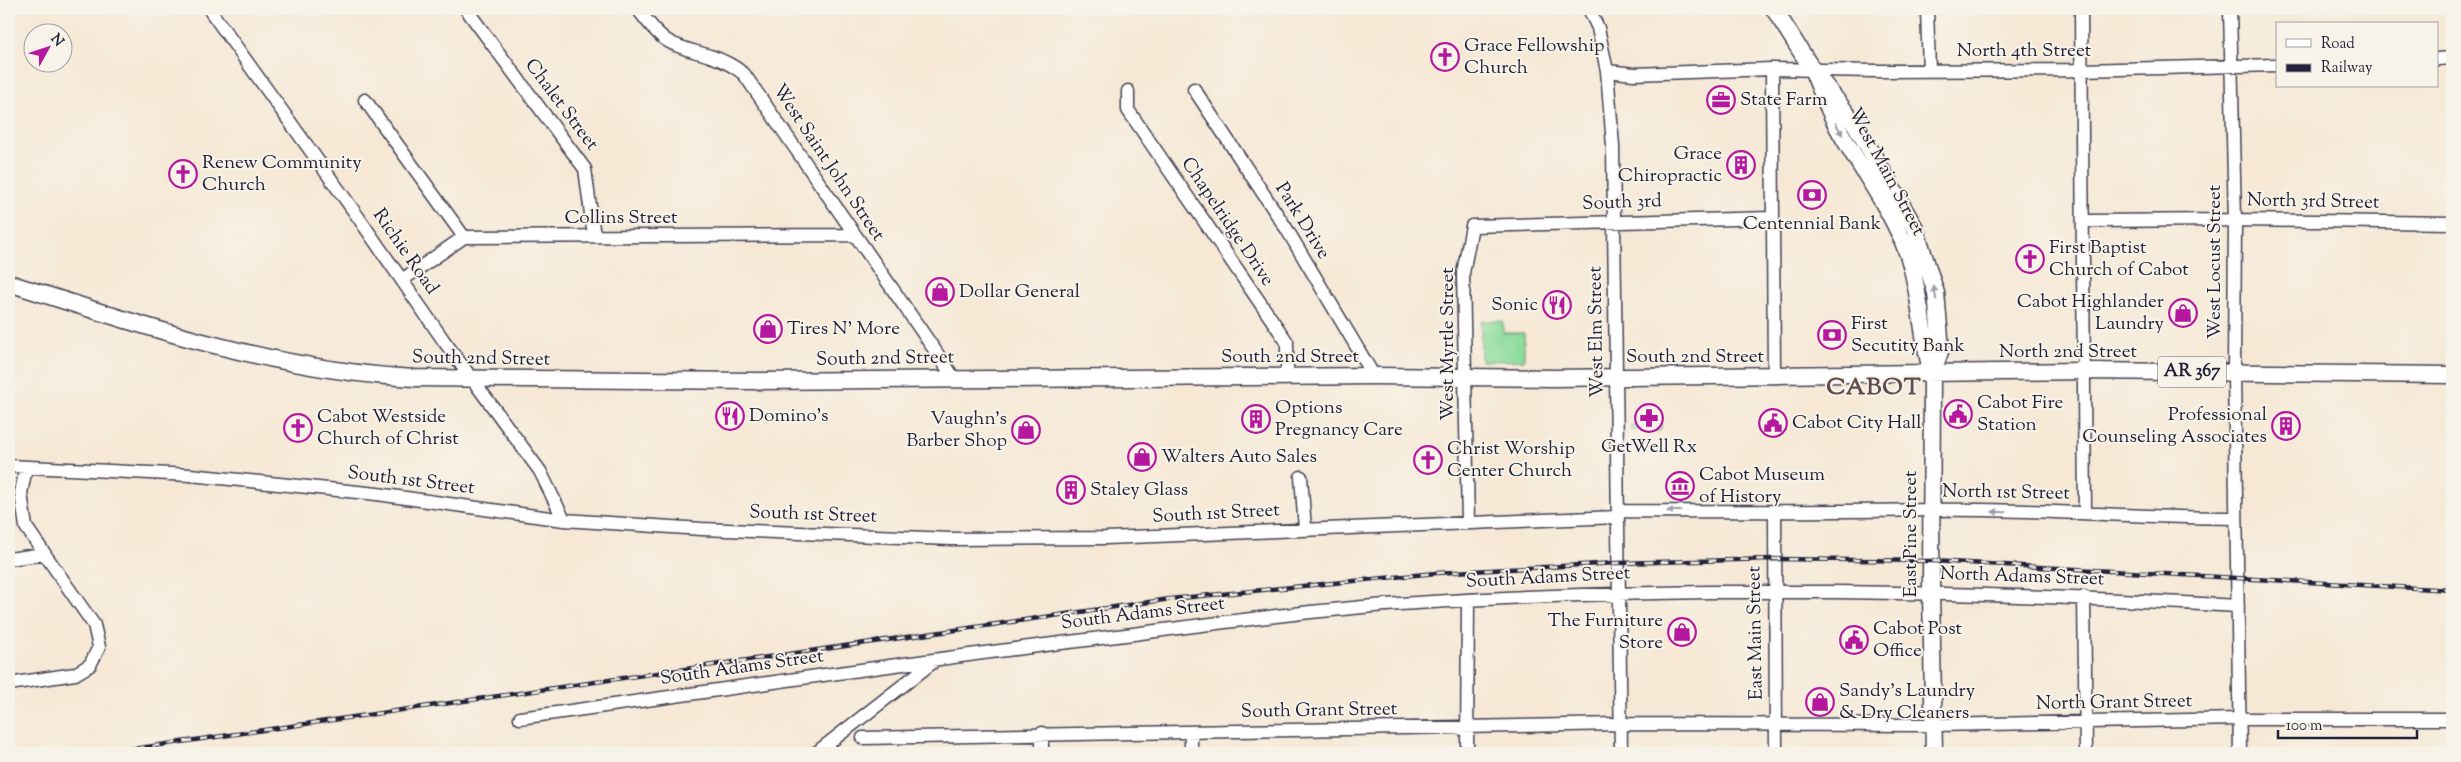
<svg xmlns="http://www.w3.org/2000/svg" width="2461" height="762" font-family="'Sorts Mill Goudy',serif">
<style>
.green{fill:#8cdc9c;stroke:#577f6c}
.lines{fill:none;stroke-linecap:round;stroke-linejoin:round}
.minor-casing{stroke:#424052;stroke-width:15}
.major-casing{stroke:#424052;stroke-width:19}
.minor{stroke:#fff;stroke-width:12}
.major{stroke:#fff;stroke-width:16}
.rail-casing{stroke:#22223b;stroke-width:4.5}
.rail{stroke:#f7f3e8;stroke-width:2.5;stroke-dasharray:8;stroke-linecap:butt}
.oneway{fill:#9c9ca7}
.labels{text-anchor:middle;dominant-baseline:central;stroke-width:4;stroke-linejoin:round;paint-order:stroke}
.shield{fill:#f7f3e8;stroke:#62616f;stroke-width:1}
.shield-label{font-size:18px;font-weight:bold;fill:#22223b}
.poi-label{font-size:19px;fill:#22223b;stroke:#f7f3e8;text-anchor:start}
.street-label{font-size:19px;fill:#22223b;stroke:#f7f3e8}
.district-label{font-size:24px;font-weight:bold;letter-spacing:1px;fill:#624c4f;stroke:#f7f3e8}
</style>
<rect width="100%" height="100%" fill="#f7f3e8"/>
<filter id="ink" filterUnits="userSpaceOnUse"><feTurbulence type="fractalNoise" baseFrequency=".02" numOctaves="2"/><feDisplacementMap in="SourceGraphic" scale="10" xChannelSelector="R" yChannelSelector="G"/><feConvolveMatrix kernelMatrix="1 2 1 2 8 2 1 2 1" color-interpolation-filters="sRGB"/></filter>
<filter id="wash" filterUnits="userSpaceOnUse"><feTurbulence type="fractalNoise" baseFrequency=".0096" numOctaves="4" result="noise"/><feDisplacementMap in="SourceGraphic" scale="20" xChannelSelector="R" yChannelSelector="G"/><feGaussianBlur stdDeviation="1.12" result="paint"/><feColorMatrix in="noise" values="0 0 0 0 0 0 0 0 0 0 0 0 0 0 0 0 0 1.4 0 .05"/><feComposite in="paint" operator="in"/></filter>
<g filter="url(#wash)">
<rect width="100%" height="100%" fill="#f6e8d5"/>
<path class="green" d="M 1481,321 L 1503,321 L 1503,333 L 1524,333 L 1524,360 L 1481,361 Z
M 1662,424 L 1661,430 L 1657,432 L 1631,430 L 1631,425 Z"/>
</g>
<g filter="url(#ink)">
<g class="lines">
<defs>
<path id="minor" d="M 209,9 L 356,214 L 444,341 L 540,471 L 564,520
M 466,9 L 585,169 L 594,236
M 638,9 C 646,20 655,32 666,40 C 680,49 695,51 710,56 C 723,60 734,66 744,74 L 954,378
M 1589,9 L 1598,28 L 1607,71
M 1927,9 L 1929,70
M 2081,9 L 2085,513
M 2230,9 L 2235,220 L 2234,373 L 2240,753
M 2437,59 L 2452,58
M 1772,69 L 1774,377
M 1194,89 L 1286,228 L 1374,376
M 1128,91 L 1128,110 L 1287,342 L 1287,377
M 365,100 L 464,237
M 2084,221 L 2235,220 L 2452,223
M 402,280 L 464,237 L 853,235
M 9,466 L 190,475 L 377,494 L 564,520 L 702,529 L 951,539 L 1106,538 L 1618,517
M 1301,477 L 1305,528
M 1618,511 C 1723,511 1828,512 1932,510 C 2034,508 2135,518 2236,518
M 1775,512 L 1776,753
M 1468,523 L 1463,273 L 1472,226 L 1772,218
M 9,559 L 44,554
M 2084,597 L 2086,753
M 9,684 L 75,674 L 90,665 L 99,647 L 94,625 L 26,527 L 21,493 L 26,468
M 520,718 C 700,693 880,666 1061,643 C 1184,628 1307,609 1432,602 C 1700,585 1969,591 2238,606
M 1191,732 L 1191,753
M 1042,733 L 1042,753
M 863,738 L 1620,724 L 1934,725 L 2240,719 L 2452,719
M 816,753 L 933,662
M 1467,753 L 1468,600
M 1621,753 L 1613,146 L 1607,71 L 1634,74 L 1772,69 L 1874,71 L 2081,70 L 2277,65"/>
<path id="major" d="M 1774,9 L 1812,69 L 1855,124 L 1915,228 L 1936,293 L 1941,349 L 1932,374
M 1812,69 C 1820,88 1828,109 1838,128 C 1861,170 1892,209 1908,255 C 1921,294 1921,335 1932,374 L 1931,592 L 1934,753
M 9,283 C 140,325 276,371 415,378 L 755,381 L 1374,376 L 1553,378 L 2084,371 L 2452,375"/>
</defs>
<use href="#minor" class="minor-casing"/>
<use href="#major" class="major-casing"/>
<use href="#minor" class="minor"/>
<use href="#major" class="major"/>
<defs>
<path id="rail" d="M 105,753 L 1170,599 L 1436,573 L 1617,563 L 1774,559 L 1932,561 L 2452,590"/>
</defs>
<use href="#rail" class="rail-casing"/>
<use href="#rail" class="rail"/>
</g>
<defs><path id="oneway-solid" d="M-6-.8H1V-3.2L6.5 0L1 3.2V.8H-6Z" transform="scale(1.25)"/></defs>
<g class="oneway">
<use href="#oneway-solid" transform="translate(1839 129) rotate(61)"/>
<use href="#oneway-solid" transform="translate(1935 293) rotate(-101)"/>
<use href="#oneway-solid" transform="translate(1674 511) rotate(-180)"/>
<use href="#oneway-solid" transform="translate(1999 512) rotate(-179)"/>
</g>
</g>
<defs>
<symbol id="church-ring" viewBox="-11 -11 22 22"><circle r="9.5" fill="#f7f3e8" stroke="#b5179e" stroke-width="1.5"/><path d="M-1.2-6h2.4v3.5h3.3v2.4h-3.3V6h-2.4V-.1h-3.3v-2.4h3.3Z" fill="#b5179e"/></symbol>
<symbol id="office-ring" viewBox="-11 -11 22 22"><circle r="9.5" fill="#f7f3e8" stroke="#b5179e" stroke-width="1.5"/><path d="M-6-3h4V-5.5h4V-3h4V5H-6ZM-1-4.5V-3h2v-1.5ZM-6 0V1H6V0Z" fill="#b5179e"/></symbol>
<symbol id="building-ring" viewBox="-11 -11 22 22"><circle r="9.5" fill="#f7f3e8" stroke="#b5179e" stroke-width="1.5"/><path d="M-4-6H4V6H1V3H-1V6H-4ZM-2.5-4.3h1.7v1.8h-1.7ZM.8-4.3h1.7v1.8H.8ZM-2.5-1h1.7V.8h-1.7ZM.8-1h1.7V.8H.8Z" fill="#b5179e"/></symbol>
<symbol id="bank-ring" viewBox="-11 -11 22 22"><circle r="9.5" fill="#f7f3e8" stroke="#b5179e" stroke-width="1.5"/><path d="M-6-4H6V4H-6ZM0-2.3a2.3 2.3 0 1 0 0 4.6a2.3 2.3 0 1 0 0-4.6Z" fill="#b5179e"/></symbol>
<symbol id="shop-ring" viewBox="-11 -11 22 22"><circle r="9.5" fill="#f7f3e8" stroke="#b5179e" stroke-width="1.5"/><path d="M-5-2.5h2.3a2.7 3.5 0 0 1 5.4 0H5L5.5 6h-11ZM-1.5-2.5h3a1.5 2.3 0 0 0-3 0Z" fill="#b5179e"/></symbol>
<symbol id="restaurant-ring" viewBox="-11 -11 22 22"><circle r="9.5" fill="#f7f3e8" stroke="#b5179e" stroke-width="1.5"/><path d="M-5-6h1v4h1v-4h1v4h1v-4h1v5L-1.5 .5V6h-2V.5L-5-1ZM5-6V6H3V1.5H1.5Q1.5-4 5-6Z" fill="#b5179e"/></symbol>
<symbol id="civic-ring" viewBox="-11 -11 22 22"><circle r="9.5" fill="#f7f3e8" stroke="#b5179e" stroke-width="1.5"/><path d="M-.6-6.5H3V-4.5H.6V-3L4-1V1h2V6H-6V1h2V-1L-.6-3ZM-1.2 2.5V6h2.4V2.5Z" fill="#b5179e"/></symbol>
<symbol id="pharmacy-ring" viewBox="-11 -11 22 22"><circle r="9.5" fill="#f7f3e8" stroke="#b5179e" stroke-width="1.5"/><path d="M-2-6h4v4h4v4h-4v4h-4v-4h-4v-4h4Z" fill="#b5179e"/></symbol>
<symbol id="museum-ring" viewBox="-11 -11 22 22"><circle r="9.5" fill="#f7f3e8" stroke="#b5179e" stroke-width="1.5"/><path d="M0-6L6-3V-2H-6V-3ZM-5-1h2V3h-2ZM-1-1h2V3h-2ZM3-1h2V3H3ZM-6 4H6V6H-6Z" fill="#b5179e"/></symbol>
</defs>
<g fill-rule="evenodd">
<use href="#church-ring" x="1429" y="41" width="32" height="32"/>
<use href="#office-ring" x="1705" y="84" width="32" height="32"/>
<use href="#building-ring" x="1725" y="149" width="32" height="32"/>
<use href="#church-ring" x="167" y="158" width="32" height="32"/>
<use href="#bank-ring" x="1796" y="179" width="32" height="32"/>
<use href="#church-ring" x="2014" y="243" width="32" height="32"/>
<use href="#shop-ring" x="924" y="276" width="32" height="32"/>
<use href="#restaurant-ring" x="1541" y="289" width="32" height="32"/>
<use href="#shop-ring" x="2167" y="297" width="32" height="32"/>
<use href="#shop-ring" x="752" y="313" width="32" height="32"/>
<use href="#bank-ring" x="1816" y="319" width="32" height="32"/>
<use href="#civic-ring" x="1942" y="398" width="32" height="32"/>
<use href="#restaurant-ring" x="714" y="400" width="32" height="32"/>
<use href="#pharmacy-ring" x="1633" y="402" width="32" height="32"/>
<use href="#building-ring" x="1240" y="403" width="32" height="32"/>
<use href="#civic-ring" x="1757" y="407" width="32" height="32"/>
<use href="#building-ring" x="2270" y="410" width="32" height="32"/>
<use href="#church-ring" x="282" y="412" width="32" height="32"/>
<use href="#shop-ring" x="1010" y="414" width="32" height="32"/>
<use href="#shop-ring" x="1126" y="441" width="32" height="32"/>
<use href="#church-ring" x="1412" y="444" width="32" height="32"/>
<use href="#museum-ring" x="1664" y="470" width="32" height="32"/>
<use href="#building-ring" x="1055" y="474" width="32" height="32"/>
<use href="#shop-ring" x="1666" y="616" width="32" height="32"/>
<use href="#civic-ring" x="1838" y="624" width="32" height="32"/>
<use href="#shop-ring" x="1804" y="686" width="32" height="32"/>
</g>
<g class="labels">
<rect class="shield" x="2158" y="356.5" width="68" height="31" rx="4"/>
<g class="shield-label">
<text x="2192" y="372">AR 367</text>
</g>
<g class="poi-label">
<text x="1464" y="46">Grace Fellowship<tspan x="1464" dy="22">Church</tspan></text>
<text x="1740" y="100">State Farm</text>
<text x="1722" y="154" text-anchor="end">Grace<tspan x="1722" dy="22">Chiropractic</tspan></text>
<text x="202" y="163">Renew Community<tspan x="202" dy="22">Church</tspan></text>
<text x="1812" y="224" text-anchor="middle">Centennial Bank</text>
<text x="2049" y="248">First Baptist<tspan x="2049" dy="22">Church of Cabot</tspan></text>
<text x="959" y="292">Dollar General</text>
<text x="2164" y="302" text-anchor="end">Cabot Highlander<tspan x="2164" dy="22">Laundry</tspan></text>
<text x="1538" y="305" text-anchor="end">Sonic</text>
<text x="1851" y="324">First<tspan x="1851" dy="22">Secutity Bank</tspan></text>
<text x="787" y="329">Tires N' More</text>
<text x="1977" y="403">Cabot Fire<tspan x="1977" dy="22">Station</tspan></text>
<text x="1275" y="408">Options<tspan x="1275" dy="22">Pregnancy Care</tspan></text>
<text x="2267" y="415" text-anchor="end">Professional<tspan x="2267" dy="22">Counseling Associates</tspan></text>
<text x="749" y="416">Domino's</text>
<text x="317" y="417">Cabot Westside<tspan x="317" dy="22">Church of Christ</tspan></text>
<text x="1007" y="419" text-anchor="end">Vaughn's<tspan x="1007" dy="22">Barber Shop</tspan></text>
<text x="1792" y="423">Cabot City Hall</text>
<text x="1649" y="447" text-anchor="middle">GetWell Rx</text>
<text x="1447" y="449">Christ Worship<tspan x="1447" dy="22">Center Church</tspan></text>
<text x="1161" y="457">Walters Auto Sales</text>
<text x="1699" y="475">Cabot Museum<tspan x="1699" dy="22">of History</tspan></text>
<text x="1090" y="490">Staley Glass</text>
<text x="1663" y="621" text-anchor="end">The Furniture<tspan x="1663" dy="22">Store</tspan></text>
<text x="1873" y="629">Cabot Post<tspan x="1873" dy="22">Office</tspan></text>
<text x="1839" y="691">Sandy's Laundry<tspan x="1839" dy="22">&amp; Dry Cleaners</tspan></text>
</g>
<g class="street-label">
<text x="2024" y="51">North 4th Street</text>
<text transform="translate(561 105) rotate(53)">Chalet Street</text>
<text transform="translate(828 163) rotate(56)">West Saint John Street</text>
<text transform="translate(1886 172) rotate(62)">West Main Street</text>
<text transform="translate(2313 202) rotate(1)">North 3rd Street</text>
<text transform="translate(1622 203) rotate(-2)">South 3rd</text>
<text x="621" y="218">Collins Street</text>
<text transform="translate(1302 221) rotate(58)">Park Drive</text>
<text transform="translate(1227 222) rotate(56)">Chapelridge Drive</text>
<text transform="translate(405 252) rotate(55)">Richie Road</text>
<text transform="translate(2215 262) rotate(-90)">West Locust Street</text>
<text transform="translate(1597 332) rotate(-91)">West Elm Street</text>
<text transform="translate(1448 344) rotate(-90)">West Myrtle Street</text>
<text x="2068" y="352">North 2nd Street</text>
<text x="1290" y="357">South 2nd Street</text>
<text x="1695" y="357">South 2nd Street</text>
<text transform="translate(481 359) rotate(1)">South 2nd Street</text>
<text transform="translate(885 359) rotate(-1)">South 2nd Street</text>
<text transform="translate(411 481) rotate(7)">South 1st Street</text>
<text transform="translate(2006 493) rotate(1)">North 1st Street</text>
<text transform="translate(1216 514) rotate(-3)">South 1st Street</text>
<text transform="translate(813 515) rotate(2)">South 1st Street</text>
<text transform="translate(1911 534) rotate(-90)">East Pine Street</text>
<text transform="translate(2022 577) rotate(2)">North Adams Street</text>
<text transform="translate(1548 578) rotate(-3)">South Adams Street</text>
<text transform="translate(1143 614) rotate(-7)">South Adams Street</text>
<text transform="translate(1756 633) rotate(-91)">East Main Street</text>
<text transform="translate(742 668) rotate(-8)">South Adams Street</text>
<text transform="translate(2114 703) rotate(-1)">North Grant Street</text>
<text transform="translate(1319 711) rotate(-1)">South Grant Street</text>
</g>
<g class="district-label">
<text x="1874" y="388">CABOT</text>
</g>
</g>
<rect width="2461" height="762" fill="none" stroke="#f7f3e8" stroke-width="30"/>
<rect x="2276" y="22" width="162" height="65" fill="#f7f3e8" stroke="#a29fa3"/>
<rect x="2286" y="39" width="25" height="8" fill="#ffffff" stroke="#a29fa3"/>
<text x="2321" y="48" font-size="15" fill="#22223b">Road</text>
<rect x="2286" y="64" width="25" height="8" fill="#22223b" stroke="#a29fa3"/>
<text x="2321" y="72" font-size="15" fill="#22223b">Railway</text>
<g transform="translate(48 48) rotate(50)"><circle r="24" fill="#f7f3e8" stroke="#a29fa3"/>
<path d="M0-4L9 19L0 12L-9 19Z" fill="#b5179e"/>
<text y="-8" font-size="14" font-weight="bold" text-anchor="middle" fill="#22223b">N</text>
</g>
<path d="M2278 730v8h139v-8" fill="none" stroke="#22223b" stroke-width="2.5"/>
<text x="2286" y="730" font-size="15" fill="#22223b" stroke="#f7f3e8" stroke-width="4" paint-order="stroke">100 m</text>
</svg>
